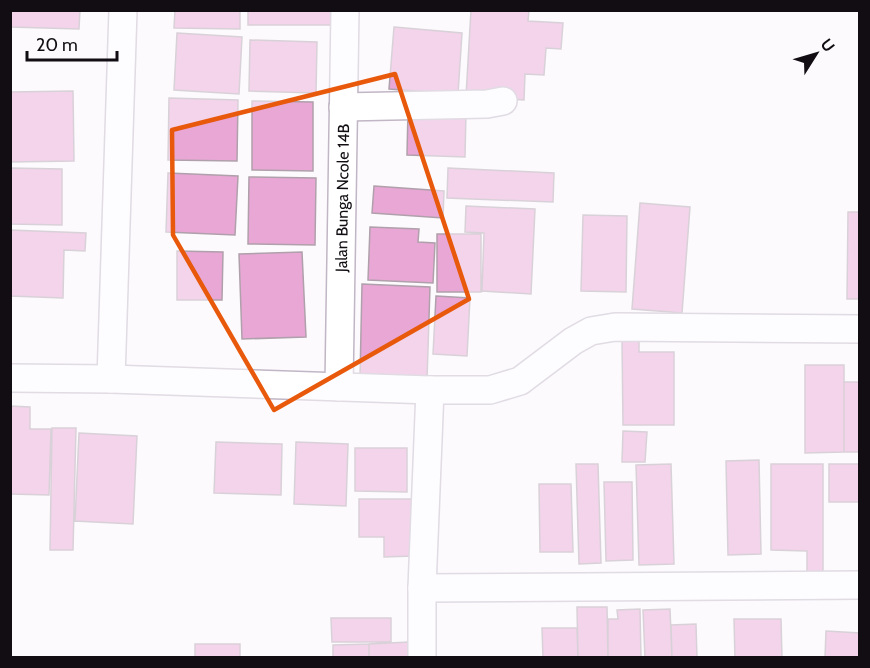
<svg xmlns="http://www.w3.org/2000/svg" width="870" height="668" font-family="Cabin,sans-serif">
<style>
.building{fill:#e8a7d5;stroke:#b0a0ab;stroke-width:1.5}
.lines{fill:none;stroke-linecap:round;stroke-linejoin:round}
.minor-casing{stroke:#c1b6c5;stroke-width:30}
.minor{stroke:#fff;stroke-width:27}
.marked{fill:none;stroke:#e8590c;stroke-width:4.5;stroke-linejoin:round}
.labels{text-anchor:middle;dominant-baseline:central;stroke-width:6;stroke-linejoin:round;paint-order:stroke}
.street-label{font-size:16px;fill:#110d12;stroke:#fcfafd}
</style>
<rect width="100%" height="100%" fill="#fcfafd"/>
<path class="building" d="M 10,10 L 80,10 L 79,29 L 10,27 Z
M 175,10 L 240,10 L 240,29 L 174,28 Z
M 248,10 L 333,10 L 333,25 L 248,25 Z
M 471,10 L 529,10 L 528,21 L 563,23 L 561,49 L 546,48 L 544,75 L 525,74 L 524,100 L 466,96 Z
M 394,27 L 462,33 L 458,94 L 389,89 Z
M 177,33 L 242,37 L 239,94 L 174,90 Z
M 250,40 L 317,42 L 316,93 L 249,91 Z
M 73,91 L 74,161 L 10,162 L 10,92 Z
M 169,98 L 238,100 L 237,161 L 168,160 Z
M 252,101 L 313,102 L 313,171 L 252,170 Z
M 408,110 L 466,111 L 465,157 L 407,155 Z
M 10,168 L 62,169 L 62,225 L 10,224 Z
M 448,168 L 554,173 L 553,202 L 447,198 Z
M 168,173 L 238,176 L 235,235 L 166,232 Z
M 249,177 L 316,178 L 315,245 L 248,244 Z
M 374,186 L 444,191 L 443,218 L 372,213 Z
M 640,203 L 690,207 L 682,313 L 632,309 Z
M 466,206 L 535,209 L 531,294 L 482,291 L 484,233 L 465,232 Z
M 848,212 L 860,212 L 860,299 L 847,299 Z
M 583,215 L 627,216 L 626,292 L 581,291 Z
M 370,227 L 419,229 L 418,242 L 435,243 L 433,283 L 368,280 Z
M 10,230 L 86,233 L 85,251 L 64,250 L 63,298 L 10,296 Z
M 437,234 L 481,234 L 481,292 L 437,292 Z
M 177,251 L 223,252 L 222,300 L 177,300 Z
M 302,252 L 306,337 L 242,339 L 239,254 Z
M 362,284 L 430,287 L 427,380 L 360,378 Z
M 436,296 L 470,298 L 467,356 L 433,354 Z
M 622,340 L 639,340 L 639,352 L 674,352 L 674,425 L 623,425 Z
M 805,365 L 844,365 L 844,452 L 805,453 Z
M 844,382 L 860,382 L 860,452 L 844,452 Z
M 10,406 L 30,407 L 30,429 L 51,429 L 49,495 L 10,494 Z
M 52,428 L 76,428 L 73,550 L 50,550 Z
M 623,431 L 647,432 L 645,462 L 622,462 Z
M 79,433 L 137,436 L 133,524 L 75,521 Z
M 216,442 L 282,444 L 281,495 L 214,493 Z
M 296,442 L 348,444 L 346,506 L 294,504 Z
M 355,448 L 407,448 L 407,492 L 355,491 Z
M 759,460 L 761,554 L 728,555 L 726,461 Z
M 576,464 L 598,464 L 601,563 L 579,564 Z
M 671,464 L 674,564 L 639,565 L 636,465 Z
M 771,464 L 823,464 L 823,572 L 807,572 L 807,551 L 771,550 Z
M 829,464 L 860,464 L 860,502 L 829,502 Z
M 604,482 L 632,482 L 633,560 L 606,561 Z
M 539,484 L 571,484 L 573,552 L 540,552 Z
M 359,499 L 412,499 L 413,556 L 384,557 L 384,537 L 359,537 Z
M 577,607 L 607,607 L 608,658 L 578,658 Z
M 640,609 L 641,658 L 608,658 L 608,619 L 618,619 L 617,610 Z
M 670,609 L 672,658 L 645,658 L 643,610 Z
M 331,618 L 391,618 L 391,642 L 332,642 Z
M 734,619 L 781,619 L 782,658 L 735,658 Z
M 696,624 L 697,658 L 672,658 L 671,625 Z
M 542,628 L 577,628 L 578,658 L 543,658 Z
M 826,631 L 860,633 L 860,658 L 825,658 Z
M 409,642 L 410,658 L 369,658 L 369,644 Z
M 195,644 L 240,644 L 240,658 L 195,658 Z
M 369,644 L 369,658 L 333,658 L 333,645 Z"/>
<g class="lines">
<defs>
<g id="minor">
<path d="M 343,107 L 487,104 L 503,101"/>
<path d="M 10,378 L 111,379 L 430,390 L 490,390 L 520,381 L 573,341 L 591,331 L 615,327 L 860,329"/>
<path d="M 111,379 L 123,10"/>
<path id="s1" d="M 339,387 L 345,10"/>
<path d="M 422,588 L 860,585"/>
<path d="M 422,658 L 422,588 L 430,390"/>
</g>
</defs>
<use href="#minor" class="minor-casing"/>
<use href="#minor" class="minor"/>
</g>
<path d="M0 0H870V668H0ZM 395,74 L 469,299 L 274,410 L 173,235 L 172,130 Z" fill="#fcfafd" fill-opacity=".55" fill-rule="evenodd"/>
<path class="marked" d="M 395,74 L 469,299 L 274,410 L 173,235 L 172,130 Z"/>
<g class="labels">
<g class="street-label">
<text stroke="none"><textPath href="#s1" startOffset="189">Jalan Bunga Ncole 14B</textPath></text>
</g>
</g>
<rect width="870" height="668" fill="none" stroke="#110d12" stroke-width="24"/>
<g transform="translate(816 54) rotate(53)" stroke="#fcfafd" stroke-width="4.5" paint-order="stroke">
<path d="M0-4.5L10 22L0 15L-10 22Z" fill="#110d12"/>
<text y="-9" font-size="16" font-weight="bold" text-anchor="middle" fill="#110d12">U</text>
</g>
<path d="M27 51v9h90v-9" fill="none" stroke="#110d12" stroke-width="3"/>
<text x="36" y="51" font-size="18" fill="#110d12" stroke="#fcfafd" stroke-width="4.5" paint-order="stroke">20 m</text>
</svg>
